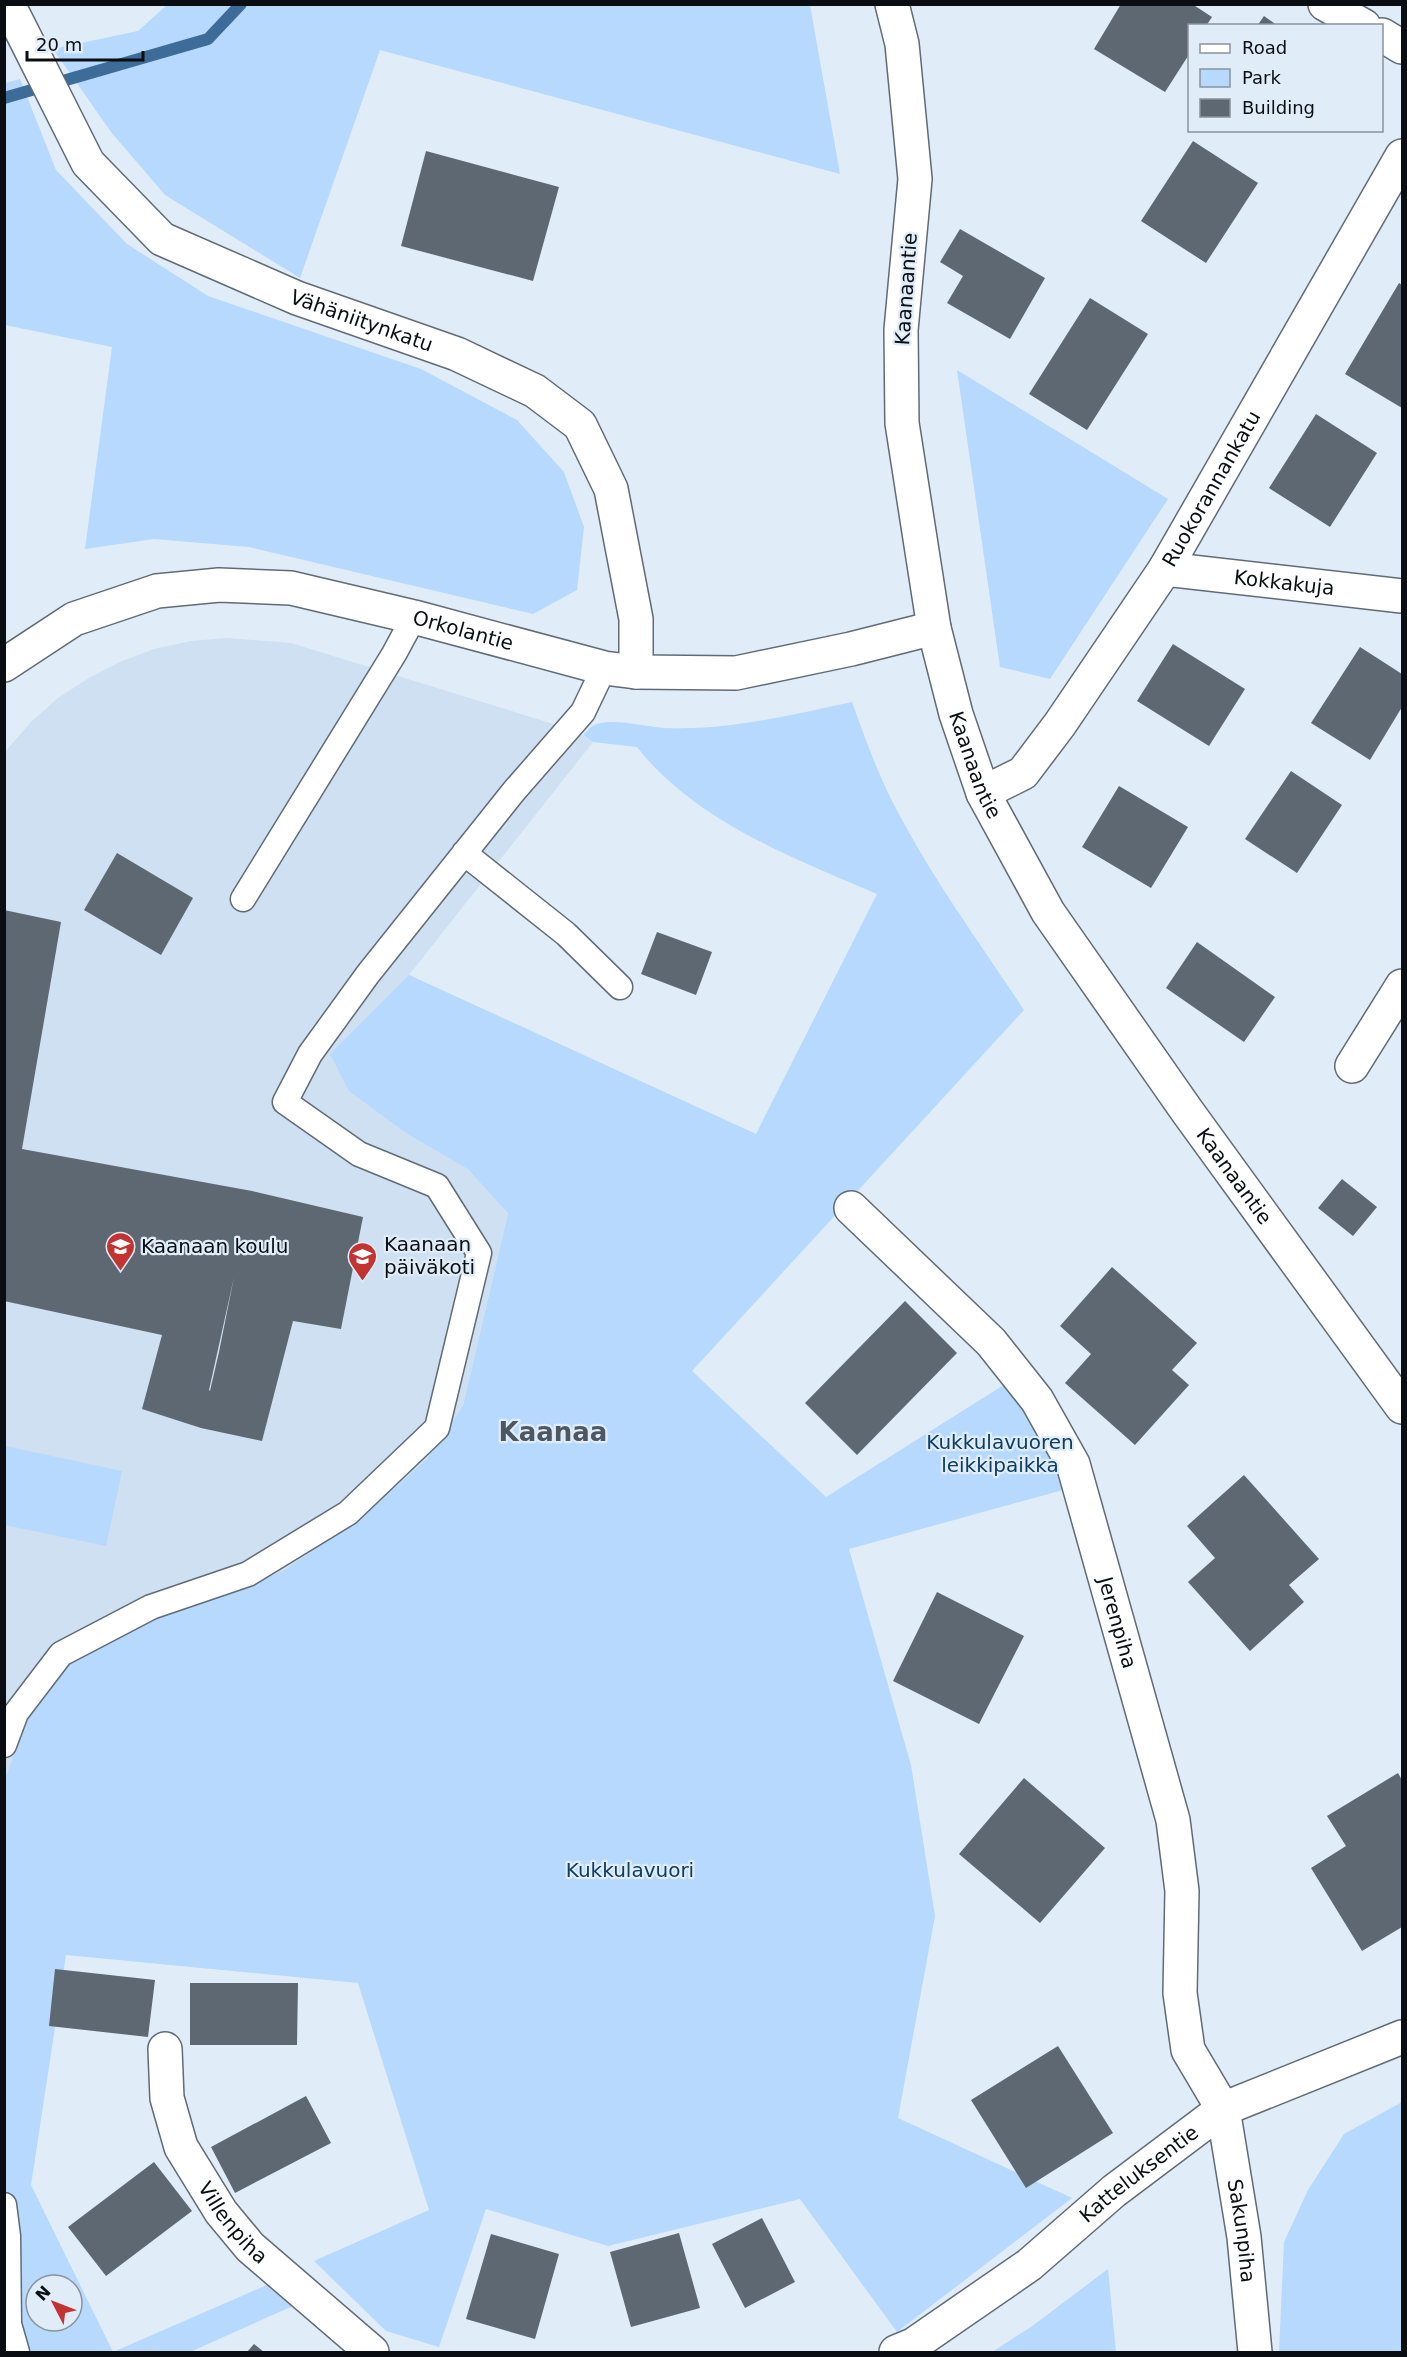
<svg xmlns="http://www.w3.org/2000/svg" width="1407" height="2357" font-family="'DejaVu Sans',sans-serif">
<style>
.built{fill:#cee0f1}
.green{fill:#b6d9fd;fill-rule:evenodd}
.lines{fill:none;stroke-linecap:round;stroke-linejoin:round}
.stream{stroke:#3e6c98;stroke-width:12}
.building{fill:#5e6872;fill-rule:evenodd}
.service-casing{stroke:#616b76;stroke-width:27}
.minor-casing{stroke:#616b76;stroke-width:36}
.tertiary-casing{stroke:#616b76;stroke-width:36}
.service{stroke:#fff;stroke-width:24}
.minor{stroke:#fff;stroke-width:33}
.tertiary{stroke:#fff;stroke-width:33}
.labels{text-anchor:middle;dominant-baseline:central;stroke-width:4.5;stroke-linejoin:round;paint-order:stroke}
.street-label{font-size:20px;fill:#0a0e12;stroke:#e0ecf8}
.poi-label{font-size:20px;fill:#0a0e12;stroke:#e0ecf8;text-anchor:start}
.park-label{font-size:20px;fill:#0c3d65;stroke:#e0ecf8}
.district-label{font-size:26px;font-weight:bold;fill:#4d5761;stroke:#e0ecf8}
</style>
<rect width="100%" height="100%" fill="#e0ecf8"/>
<path class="built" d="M 227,638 L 291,643 L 576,731 L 593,742 L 409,975 L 548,1039 L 463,1406 L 209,1846 L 5,1774 L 4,753 L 31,722 L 58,698 L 89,678 L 120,662 L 154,649 L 191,641 Z"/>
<path class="green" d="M 167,5 L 810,5 L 840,174 L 380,50 L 300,278 L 165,195 L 111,132 L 53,49 L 138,31 Z
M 20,79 L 56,170 L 127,244 L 208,296 L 421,369 L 517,420 L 564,472 L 584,527 L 577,590 L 533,614 L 249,547 L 154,539 L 85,549 L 112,347 L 5,325 L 5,83 Z
M 957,370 L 1168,499 L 1050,679 L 1000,667 Z
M 852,702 C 866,741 880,780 900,816 C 936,884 982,946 1024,1010 L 692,1371 L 826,1497 L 1010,1381 L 1070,1488 L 849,1549 L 911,1765 L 935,1916 L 898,2118 L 1072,2198 L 897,2332 L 800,2199 L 608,2246 L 486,2209 L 439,2347 L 386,2331 L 314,2261 L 429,2210 L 358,1983 L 66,1955 L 31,2185 L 113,2352 L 281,2279 L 304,2301 L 190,2352 L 5,2352 L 4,1774 L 7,1774 L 28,1716 L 64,1670 L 86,1649 L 155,1618 L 231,1594 L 285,1570 L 371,1509 L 426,1460 L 463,1406 L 508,1213 L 468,1169 L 406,1133 L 349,1091 L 330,1054 L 409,975 L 756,1134 L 877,894 C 793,858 695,821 637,747 L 593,742 L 583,735 C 587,731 592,725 597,724 C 614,718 647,727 665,728 C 727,731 791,715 852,702 ZM 36,2285 L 72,2285 L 72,2321 L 36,2321 Z
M 5,1446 L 122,1471 L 106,1546 L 5,1525 Z
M 1402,2102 L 1402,2352 L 1279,2352 L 1284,2242 L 1308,2190 L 1344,2134 Z
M 1108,2269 L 1116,2352 L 992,2352 L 1031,2327 Z"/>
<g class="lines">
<path class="stream" d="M 4,98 L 208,39 L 241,4"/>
</g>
<path class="building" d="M 1121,4 L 1192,4 L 1212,17 L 1206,26 L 1190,26 L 1190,53 L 1165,92 L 1094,49 Z
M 1264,16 L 1278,26 L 1257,26 Z
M 1193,141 L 1258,183 L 1206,263 L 1141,221 Z
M 426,151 L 559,187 L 533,281 L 401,246 Z
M 960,229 L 1045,278 L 1010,339 L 947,303 L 963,276 L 940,262 Z
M 1399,283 L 1402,285 L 1402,408 L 1345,374 Z
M 1090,298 L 1148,334 L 1087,430 L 1029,394 Z
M 1316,414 L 1377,453 L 1330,527 L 1269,488 Z
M 1173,644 L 1245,689 L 1209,746 L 1137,701 Z
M 1360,647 L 1402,674 L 1402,707 L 1370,760 L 1311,723 Z
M 1291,771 L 1342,805 L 1297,873 L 1245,839 Z
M 1119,786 L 1188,827 L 1151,888 L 1082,847 Z
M 117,853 L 193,898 L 161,955 L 84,910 Z
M 4,910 L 61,922 L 22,1149 L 252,1191 L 363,1217 L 341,1329 L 293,1321 L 262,1441 L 201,1428 L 142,1409 L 162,1335 L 4,1301 ZM 234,1277 L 219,1352 L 210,1391 L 209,1390 Z
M 657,932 L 712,952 L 696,995 L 641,974 Z
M 1197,942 L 1275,997 L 1244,1042 L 1166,988 Z
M 1342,1179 L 1377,1207 L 1353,1236 L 1318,1208 Z
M 1112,1267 L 1197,1343 L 1172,1370 L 1189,1385 L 1135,1445 L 1065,1383 L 1091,1354 L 1060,1326 Z
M 905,1301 L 957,1353 L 857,1455 L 805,1403 Z
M 1244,1475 L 1319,1559 L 1289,1585 L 1304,1602 L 1250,1651 L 1188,1582 L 1215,1558 L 1187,1526 Z
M 937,1592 L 1024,1636 L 979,1724 L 893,1681 Z
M 1398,1773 L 1402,1780 L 1402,1927 L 1362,1951 L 1311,1868 L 1346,1846 L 1327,1816 Z
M 1024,1778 L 1105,1848 L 1040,1923 L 959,1854 Z
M 55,1969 L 155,1980 L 148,2037 L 49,2026 Z
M 190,1983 L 298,1983 L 297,2045 L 190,2045 Z
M 1058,2046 L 1113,2133 L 1026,2188 L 971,2100 Z
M 306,2096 L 331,2143 L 235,2193 L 211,2147 Z
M 154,2162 L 192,2211 L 106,2276 L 68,2227 Z
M 762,2218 L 795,2282 L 745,2308 L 712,2244 Z
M 679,2233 L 700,2308 L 631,2327 L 610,2252 Z
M 491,2234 L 559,2254 L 535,2339 L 466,2319 Z
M 254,2344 L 264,2352 L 247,2352 Z"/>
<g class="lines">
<defs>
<path id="service" d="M 464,853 L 566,934 L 620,987
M 243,899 L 394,654 L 414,617
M 4,1745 L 16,1713 L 61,1654 L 151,1607 L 248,1574 L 348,1513 L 437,1428 L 479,1253 L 437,1186 L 359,1154 L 285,1102 L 310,1054 L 368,974 L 514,791 L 583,712 L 604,668
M 4,2205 L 8,2236 L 9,2324 L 17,2352"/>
<g id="minor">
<path id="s1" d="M 8,4 L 88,163 L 162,239 L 297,298 L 457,354 L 535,391 L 580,425 L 611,489 L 636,619 L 636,672"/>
<path d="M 1325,4 L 1364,26"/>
<path d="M 1382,35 L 1402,47"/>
<path id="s2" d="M 1165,569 L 1402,596"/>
<path id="s3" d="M 4,665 L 74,619 L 157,591 L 219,585 L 291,588 L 414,617 L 604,668 L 636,672 L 736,673 L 851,649 L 934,628"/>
<path id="s4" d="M 983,793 L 1023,773 L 1060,724 L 1165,569 L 1402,156"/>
<path d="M 1352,1066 L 1402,986"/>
<path id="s5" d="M 851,1208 L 991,1342 L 1037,1400 L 1073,1464 L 1173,1820 L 1182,1891 L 1180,1993 L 1188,2050 L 1223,2109 L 1244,2237 L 1255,2352"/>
<path id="s6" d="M 165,2049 L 167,2098 L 181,2147 L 221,2212 L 250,2247 L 372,2352"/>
<path id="s7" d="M 896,2352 L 913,2345 L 1029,2265 L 1114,2191 L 1223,2109 L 1402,2037"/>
</g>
<g id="tertiary">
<path id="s8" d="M 892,4 L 902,44 L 915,179 L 901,330 L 902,423 L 934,628 L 956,714 L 983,793 L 1048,912 L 1187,1111 L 1402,1407"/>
</g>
</defs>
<use href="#service" class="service-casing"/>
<use href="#minor" class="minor-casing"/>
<use href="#tertiary" class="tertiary-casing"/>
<use href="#service" class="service"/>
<use href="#minor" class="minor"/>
<use href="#tertiary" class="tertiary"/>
</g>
<defs>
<symbol id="school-pin" viewBox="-11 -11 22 30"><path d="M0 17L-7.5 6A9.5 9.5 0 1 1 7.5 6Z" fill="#c23332" stroke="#e0ecf8"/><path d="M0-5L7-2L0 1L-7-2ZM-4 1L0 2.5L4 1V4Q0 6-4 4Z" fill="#fff"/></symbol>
</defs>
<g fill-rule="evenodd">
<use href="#school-pin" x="104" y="1230" width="33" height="45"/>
<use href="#school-pin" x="346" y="1240" width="33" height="45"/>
</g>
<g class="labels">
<g class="street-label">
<text transform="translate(906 289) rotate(-86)">Kaanaantie</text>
<text stroke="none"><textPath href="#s1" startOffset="500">Vähäniitynkatu</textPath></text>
<text stroke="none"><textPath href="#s4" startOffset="386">Ruokorannankatu</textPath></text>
<text stroke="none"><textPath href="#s2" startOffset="120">Kokkakuja</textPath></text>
<text stroke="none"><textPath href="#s3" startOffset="483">Orkolantie</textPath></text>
<text stroke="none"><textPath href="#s8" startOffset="772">Kaanaantie</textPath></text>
<text stroke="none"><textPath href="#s8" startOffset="1260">Kaanaantie</textPath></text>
<text stroke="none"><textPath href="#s5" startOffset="506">Jerenpiha</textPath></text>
<text stroke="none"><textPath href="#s7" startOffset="302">Katteluksentie</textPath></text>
<text stroke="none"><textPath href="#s6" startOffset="192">Villenpiha</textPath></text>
<text stroke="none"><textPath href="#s5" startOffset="1134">Sakunpiha</textPath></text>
</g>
<g class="poi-label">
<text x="384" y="1244">Kaanaan<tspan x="384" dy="23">päiväkoti</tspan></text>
<text x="141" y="1246">Kaanaan koulu</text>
</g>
<g class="park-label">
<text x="1000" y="1442">Kukkulavuoren<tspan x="1000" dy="23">leikkipaikka</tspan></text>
<text x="630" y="1870">Kukkulavuori</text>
</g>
<g class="district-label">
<text x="553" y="1432">Kaanaa</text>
</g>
</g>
<rect width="1407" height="2357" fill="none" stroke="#0a0e12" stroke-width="12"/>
<rect x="1188" y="24" width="195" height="108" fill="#e0ecf8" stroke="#8a939c" stroke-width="1.5"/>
<rect x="1200" y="44" width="30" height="9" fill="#ffffff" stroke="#8a939c" stroke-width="1.5"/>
<text x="1242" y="54" font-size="18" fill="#0a0e12">Road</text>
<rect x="1200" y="69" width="30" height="18" fill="#b6d9fd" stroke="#8a939c" stroke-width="1.5"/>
<text x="1242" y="84" font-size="18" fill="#0a0e12">Park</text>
<rect x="1200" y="99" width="30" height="18" fill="#5e6872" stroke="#8a939c" stroke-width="1.5"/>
<text x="1242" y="114" font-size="18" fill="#0a0e12">Building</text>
<g transform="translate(54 2303) rotate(312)"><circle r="28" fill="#e0ecf8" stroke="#8a939c" stroke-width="1.5"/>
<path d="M0-4.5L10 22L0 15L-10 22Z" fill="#c23332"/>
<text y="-9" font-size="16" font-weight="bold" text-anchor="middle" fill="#0a0e12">N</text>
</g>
<path d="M27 51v9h116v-9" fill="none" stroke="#0a0e12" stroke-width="3"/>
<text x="36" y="51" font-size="18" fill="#0a0e12" stroke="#e0ecf8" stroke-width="4.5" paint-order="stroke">20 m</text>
</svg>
